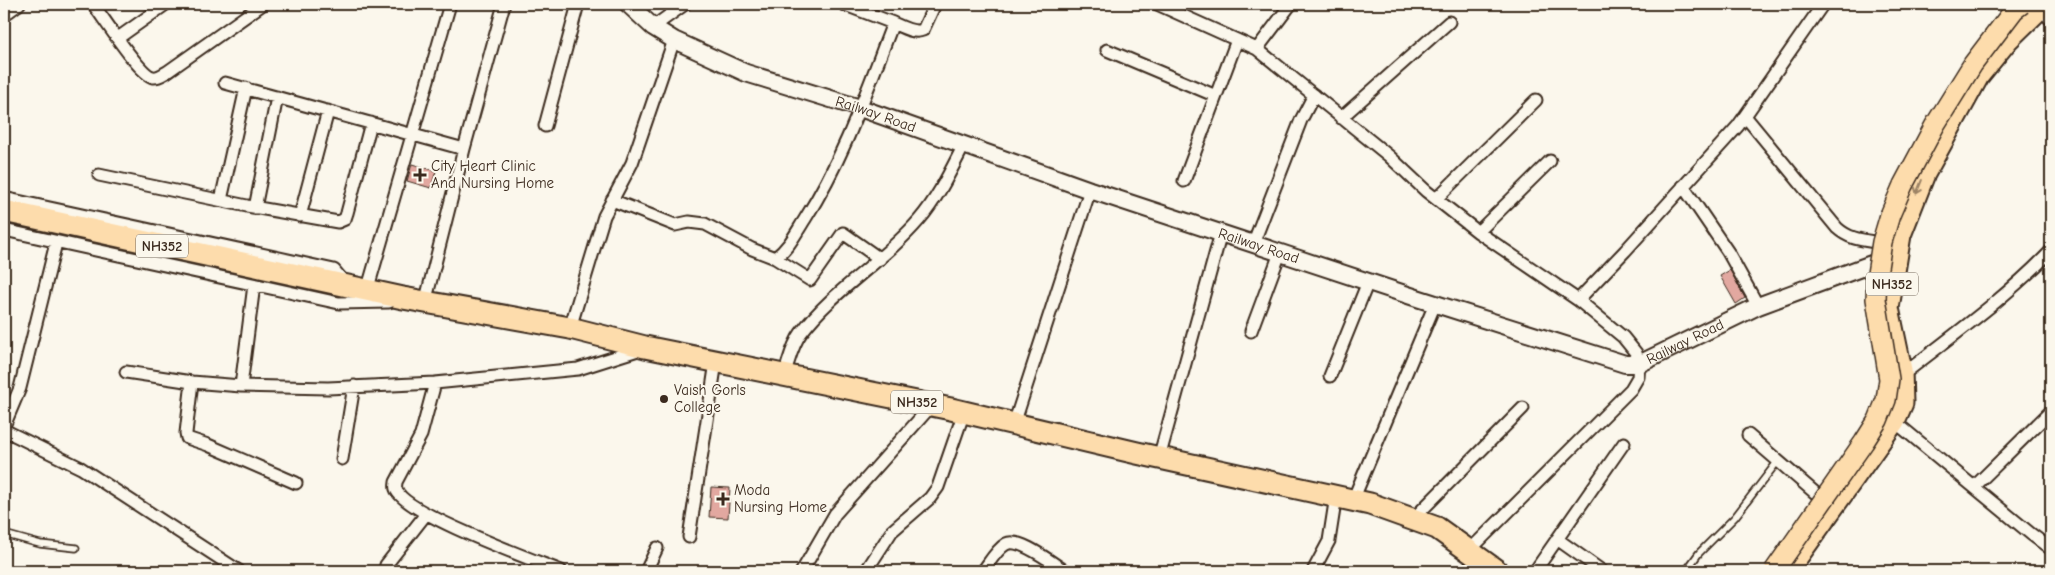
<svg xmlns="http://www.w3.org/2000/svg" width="2055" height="575" font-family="'Comic Neue',sans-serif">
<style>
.building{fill:#e2a8a0;stroke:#3b2a1e}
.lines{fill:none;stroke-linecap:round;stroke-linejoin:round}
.lane-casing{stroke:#3b2a1e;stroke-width:9}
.street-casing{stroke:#3b2a1e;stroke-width:15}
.secondary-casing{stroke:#3b2a1e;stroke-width:20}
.highway-casing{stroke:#3b2a1e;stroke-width:25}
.lane{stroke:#fbf7ec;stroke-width:5.5}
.street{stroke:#fbf7ec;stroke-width:11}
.secondary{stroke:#fbf7ec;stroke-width:16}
.highway{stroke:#fddcac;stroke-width:21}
.primary-bridge-casing{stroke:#3b2a1e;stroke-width:22;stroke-linecap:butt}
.primary-bridge{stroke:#fddcac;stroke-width:19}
.oneway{stroke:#9c8365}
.poi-dot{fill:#3b2a1e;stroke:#fbf7ec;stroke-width:2}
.labels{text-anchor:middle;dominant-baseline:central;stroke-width:4;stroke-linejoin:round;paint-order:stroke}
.shield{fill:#fbf7ec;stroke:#75685c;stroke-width:1}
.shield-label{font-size:14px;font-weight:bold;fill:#3b2a1e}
.street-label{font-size:15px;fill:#3b2a1e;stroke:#fbf7ec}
.poi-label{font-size:15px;fill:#3b2a1e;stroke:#fbf7ec;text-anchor:start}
</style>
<rect width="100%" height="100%" fill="#fbf7ec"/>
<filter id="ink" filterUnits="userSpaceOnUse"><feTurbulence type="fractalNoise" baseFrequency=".02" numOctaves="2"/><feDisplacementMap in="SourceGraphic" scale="10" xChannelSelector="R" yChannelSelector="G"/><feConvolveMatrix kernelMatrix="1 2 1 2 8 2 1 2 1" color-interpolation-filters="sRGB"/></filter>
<g filter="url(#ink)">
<path class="building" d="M 412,164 L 436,171 L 431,188 L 407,181 Z
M 1730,270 L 1745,298 L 1736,304 L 1720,276 Z
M 711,487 L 730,488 L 728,518 L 709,517 Z"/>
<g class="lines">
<defs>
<path id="lane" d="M 4,534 L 40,544 L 76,548
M 1686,571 L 1699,553 L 1735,517 L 1778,461"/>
<path id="street" d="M 93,4 C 103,17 140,75 153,77 C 158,78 163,74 167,72 L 263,4
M 843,4 L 893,23
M 1157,4 L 1257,49 L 1389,156 L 1426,191 L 1478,232 L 1578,300 L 1623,337 L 1636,353 L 1639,364 L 1638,377 L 1631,389 L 1469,551
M 2038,5 L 2051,20
M 4,15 L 19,4
M 653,27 L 685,4
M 118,38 L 166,4
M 1257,49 L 1291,4
M 1107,50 L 1216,96
M 225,83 L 464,149
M 1745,116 L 1837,228 C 1850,240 1864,240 1881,243
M 1341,118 L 1449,22
M 545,126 L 578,4
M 99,175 L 247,206 L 338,222 L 345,219 L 347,213 L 371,123
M 1184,181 L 1237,40
M 1683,186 L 1728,252 L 1758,306
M 4,198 L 334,270 L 345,283
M 1436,199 L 1536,100
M 221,200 L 246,88
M 612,200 L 675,225 L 689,222 L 705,224 L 752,249 L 775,258 C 789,248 796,233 805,219 C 844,158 867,90 893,23 C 902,27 914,34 923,30 L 935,4
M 255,208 L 277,97
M 300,216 L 328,111
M 4,230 L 339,303 L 389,302
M 1478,232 L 1550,161
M 1253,244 L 1301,120 L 1314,95
M 775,258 L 810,280 L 843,233 L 880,259
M 367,291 L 450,4
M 1578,300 L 1625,251 L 1738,126 L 1823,4
M 425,303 L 464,149 L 504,4
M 570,328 L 604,216 L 632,163 L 674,40
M 1251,331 L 1280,253
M 126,372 L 192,382 L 241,386 L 328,388 L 435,383 L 578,369 L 641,349
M 784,375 C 789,361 792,345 801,333 C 833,290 884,261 919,220 C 938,198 951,170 964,145
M 1330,376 L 1368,282
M 1901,376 C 1952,336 2006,298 2051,251
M 192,382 L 186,433 L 187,438 L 208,445 L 296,483
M 435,383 L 421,435 L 396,482 C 396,484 395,487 396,489 C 403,513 534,560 561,571
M 241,386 L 254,285
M 1894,421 L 2031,534 L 2051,549
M 1014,424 L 1090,190
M 4,426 L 20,388 L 56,243
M 4,430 L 81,468 L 239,571
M 1748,435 L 1820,497
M 1159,458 L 1221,233
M 342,459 L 354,386
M 1974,487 L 2051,411
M 1353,500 L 1435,304
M 1413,519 L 1523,408
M 689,537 L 716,362
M 1557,539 L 1602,571
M 385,571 L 386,565 L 426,514
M 646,571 L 657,548
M 802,571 L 835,514 L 932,405
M 866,571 L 892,531 L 930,498 L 938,487 L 964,412
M 983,571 C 989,563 997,549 1006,544 C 1020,537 1052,563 1065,571
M 1313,571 L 1329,541 L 1336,496
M 1535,571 L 1624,443"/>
<g id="secondary">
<path id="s1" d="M 628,4 L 653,27 L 674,40 L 746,73 L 860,108 L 1090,190 L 1420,299 L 1625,364 L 1639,364 L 1758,306 L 1877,262 L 1890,260"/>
</g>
<path id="highway" d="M 4,211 L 403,298 L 570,328 L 645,347 L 951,409 L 1137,453 L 1370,504 L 1437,528 L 1497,571
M 1787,571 L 1894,421 L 1902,403 L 1901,370 L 1888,308 L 1900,235 L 1924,174 L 1978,76 L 2008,39 L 2044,4"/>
</defs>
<use href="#lane" class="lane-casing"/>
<use href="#street" class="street-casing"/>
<use href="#secondary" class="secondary-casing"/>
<use href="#highway" class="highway-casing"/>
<use href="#lane" class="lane"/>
<use href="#street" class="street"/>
<use href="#secondary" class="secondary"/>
<use href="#highway" class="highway"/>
<defs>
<path id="primary-bridge" d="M 1774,571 L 1864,442 L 1878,420 L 1886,400 L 1889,379 L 1876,299 L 1877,274 L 1882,242 L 1890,215 L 1903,185 L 1935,125 L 1973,64 L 2014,10 L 2022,4"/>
</defs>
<use href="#primary-bridge" class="primary-bridge-casing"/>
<use href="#primary-bridge" class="primary-bridge"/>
</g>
<defs><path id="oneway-shaft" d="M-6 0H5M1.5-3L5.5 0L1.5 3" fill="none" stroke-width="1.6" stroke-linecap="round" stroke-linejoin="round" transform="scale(1.25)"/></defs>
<use class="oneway" href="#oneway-shaft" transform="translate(1919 187) rotate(112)"/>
</g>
<g class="poi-dot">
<path d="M417.5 167.5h5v5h5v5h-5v5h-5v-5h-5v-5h5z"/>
<circle cx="664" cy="399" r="5"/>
<path d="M720.5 491.5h5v5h5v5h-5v5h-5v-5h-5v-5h5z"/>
</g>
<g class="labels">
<g class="shield">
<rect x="136" y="234.5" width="52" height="23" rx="4"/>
<rect x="1866" y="272.5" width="52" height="23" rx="4"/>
<rect x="891" y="390.5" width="52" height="23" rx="4"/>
</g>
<g class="shield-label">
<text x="162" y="246">NH352</text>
<text x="1892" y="284">NH352</text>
<text x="917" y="402">NH352</text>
</g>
<g class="street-label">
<text stroke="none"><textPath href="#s1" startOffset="274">Railway Road</textPath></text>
<text stroke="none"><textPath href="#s1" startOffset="679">Railway Road</textPath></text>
<text stroke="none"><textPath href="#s1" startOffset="1129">Railway Road</textPath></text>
</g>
<g class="poi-label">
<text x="431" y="166">City Heart Clinic<tspan x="431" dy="17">And Nursing Home</tspan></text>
<text x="674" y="390">Vaish Gorls<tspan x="674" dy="17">College</tspan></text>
<text x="734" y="490">Moda<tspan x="734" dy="17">Nursing Home</tspan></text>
</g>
</g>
<rect width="2055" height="575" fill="none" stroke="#fbf7ec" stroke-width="20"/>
<rect x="10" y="10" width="2035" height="555" fill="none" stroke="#3b2a1e" stroke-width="2" filter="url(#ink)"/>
</svg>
